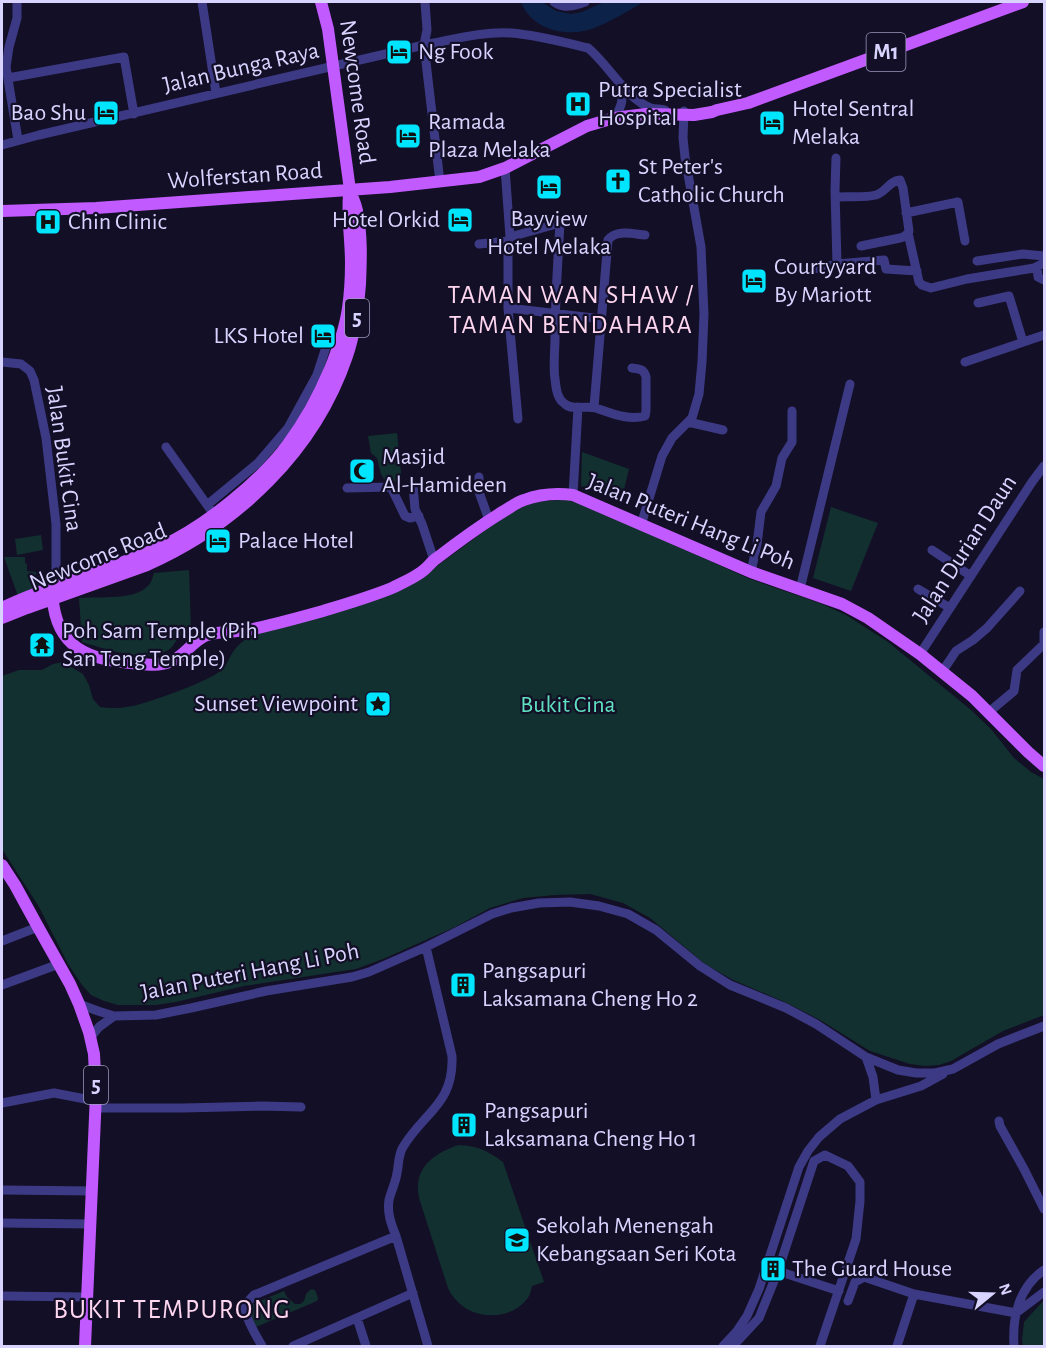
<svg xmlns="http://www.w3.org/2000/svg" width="1046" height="1348" font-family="'Alegreya Sans',sans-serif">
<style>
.green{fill:#12302f}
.water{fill:#0c2248}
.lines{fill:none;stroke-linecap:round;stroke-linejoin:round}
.minor{stroke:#3d3a85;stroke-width:9}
.major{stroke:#c25bff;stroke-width:12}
.labels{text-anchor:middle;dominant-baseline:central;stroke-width:4.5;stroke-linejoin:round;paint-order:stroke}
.shield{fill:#130f26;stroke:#9e99be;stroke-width:1.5}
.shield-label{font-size:22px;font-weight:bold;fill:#d9d4ff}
.poi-label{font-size:24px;fill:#d9d4ff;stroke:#130f26;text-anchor:start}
.street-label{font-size:24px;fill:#d9d4ff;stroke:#130f26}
.park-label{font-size:24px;fill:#5fe0c0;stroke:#130f26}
.neighbourhood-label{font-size:26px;letter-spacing:1.5px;fill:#ffd6f0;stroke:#130f26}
.quarter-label{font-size:27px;letter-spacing:1.5px;fill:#ffd6f0;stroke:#130f26}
</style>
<rect width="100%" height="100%" fill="#130f26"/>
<path class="green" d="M 397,433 L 402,482 L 385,481 L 381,474 L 377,458 L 371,453 L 368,436 Z
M 582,452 L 629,469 L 621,502 L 581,486 Z
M 563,500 L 578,502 L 750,579 L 822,604 L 846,615 L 888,642 L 971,710 L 991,729 L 1014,758 L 1031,772 L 1044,779 L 1044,1015 L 1003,1031 L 951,1061 L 939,1065 L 925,1066 L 910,1064 L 870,1051 L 820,1020 L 787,1003 L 733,980 L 705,964 L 650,918 L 623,903 L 590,894 L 555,895 L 523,898 L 490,908 L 455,927 L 383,959 L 356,969 L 244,986 L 176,1002 L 156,1005 L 118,1005 L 104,1001 L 91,995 L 82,985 L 68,964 L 39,907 L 2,849 L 2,676 L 19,670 L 42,670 L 53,664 L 63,662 L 83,674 L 89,685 L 93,699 L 100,707 C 111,709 122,708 133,706 C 150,702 211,681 223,669 C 226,666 228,660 230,657 C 237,644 244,640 257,633 L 432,570 L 487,529 L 524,505 L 545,501 Z
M 831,507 L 878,523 L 851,591 L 813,578 Z
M 41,535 L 43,550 L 17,555 L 15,539 Z
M 4,557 L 25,557 L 25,563 L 27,564 L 27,571 L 36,572 L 36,576 L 50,578 L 49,584 L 18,596 Z
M 189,570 L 191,629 C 188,631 183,633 179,637 C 176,640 174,645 171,648 C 150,665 105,649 82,642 L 79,598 C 98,596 139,602 151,582 C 152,579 153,576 154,573 Z
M 458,1145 C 479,1146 486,1150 503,1162 L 544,1282 L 532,1286 C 531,1290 530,1296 527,1299 C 510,1321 473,1320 456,1300 C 453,1297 450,1292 448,1288 L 419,1198 C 413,1168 433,1154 458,1145 Z
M 311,1289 L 315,1290 L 318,1298 L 317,1301 L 256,1327 C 253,1319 248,1312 252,1304 L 284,1291 L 287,1297 L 295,1304 L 300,1304 L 304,1301 L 306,1294 Z
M 1044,1300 L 1044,1346 L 1023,1346 L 1022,1340 L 1024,1322 Z"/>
<path class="water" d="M 521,2 L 542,2 L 556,11 L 571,14 L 582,12 L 604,2 L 643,2 C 629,11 600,28 584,31 C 559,36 531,27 521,2 Z"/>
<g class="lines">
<path class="minor" d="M 17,2 L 17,18 L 9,47 L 6,67 L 18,140
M 202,2 L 216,93
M 425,2 L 427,30 L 424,45 L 440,182
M 554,2 C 564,9 574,6 585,2
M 8,78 L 124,57 L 134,114
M 614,118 C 623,105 623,100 621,84
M 2,145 L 39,135 L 424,45 C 452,40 482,31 511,33 C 537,35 563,42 588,48 C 608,64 627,100 651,108 C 655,109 661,109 665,110
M 836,158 L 835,190 L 837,264
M 505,168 L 510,237
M 836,197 C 848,196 864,198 876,195 C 886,192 889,181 900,180 L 903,188 L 909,231 C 907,235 905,237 900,238 L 861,246
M 906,213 L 958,202 L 965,241
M 908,233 L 919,282 L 922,285 L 931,288 L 967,279 L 1034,268 L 1044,263
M 508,241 L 508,308 L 518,419
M 479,244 L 508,241 L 510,237 L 560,223 C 558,261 555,299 555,338 C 555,351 553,366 555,379 C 556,388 557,399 565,404 C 573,411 586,405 596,408 C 611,413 629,421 645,416 L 646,411 L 646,377 C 644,369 640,369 632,368
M 977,261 L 1023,254 L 1044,256
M 1037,267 L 1038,277 L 1044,280
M 808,270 L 837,264 L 884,260 L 886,269 L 917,271
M 978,303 L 1009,296 L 1023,342
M 508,308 L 602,319
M 2,362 L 21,364 L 30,371 L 34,380 L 46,438 L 56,524 L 56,573 L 52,588
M 965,362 L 1044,335
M 594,407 L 608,240 C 616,229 633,234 645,235
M 688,422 L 723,430
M 166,447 L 210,509
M 479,477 L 479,492 L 489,520
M 413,485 L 415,509 L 422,524 L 434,560
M 347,488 L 391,487 L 405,516 L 410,518 L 419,516
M 573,495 L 578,407
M 207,505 L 258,463 L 288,428 L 317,375 L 328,341
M 641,525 L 662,456 L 672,438 L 692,418 L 699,394 L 702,362 L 704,314 L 701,247 L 685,157 L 683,138 L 684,111
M 932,550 L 971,576
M 751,572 L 757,544 L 761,512 L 776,486 L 782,458 L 792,442 L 792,411
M 800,589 L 850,384
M 918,589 L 950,608
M 920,654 L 1032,482 L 1044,466
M 942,672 L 956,651 L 973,640 L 987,628 L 1020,591
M 989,712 L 1014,691 L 1017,670 L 1044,644 L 1044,632
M 2,941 L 38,927
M 426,947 L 452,1056 C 454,1104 424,1112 403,1147 C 398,1155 399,1164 397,1173 C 396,1182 391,1191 389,1200 C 387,1213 391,1224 396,1236 L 428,1346
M 2,985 L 59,964
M 79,1004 L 98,1011 L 114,1016 L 156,1015 L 191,1008 L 266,991 L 352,977 L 369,972 L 426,947 L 492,914 L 511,908 L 539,903 L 570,902 L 599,906 L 628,914 L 656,930 L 700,966 L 730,985 L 786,1008 L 816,1024 L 866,1057 L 898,1070 L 916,1073 L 935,1073 L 953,1069 L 998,1044 L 1044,1026
M 91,1037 L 99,1027 L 114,1016
M 866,1057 L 873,1077 L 876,1100
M 2,1103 L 54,1093 L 96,1101
M 95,1108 L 183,1108 L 261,1106 L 301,1107
M 999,1121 L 1000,1126 L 1024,1169 L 1044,1209
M 2,1190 L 92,1191
M 2,1223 L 91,1224
M 778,1271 L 839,1291
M 2,1296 L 88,1297
M 848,1301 L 855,1282 L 864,1277 L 914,1294 L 1016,1313 L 1044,1292
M 357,1318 L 366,1346
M 262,1346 C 257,1337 245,1318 245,1308 C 246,1303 250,1299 254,1295 L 396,1236
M 293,1346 L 413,1293
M 723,1346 L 737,1331 L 747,1316 L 759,1289 L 799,1167 L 808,1151 L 819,1137 L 840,1119 L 876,1100 L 921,1086 L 943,1074
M 733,1346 L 759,1318 L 778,1271 L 814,1161 L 825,1155 L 848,1166 L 860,1182 L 860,1201 L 856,1239 L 820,1346
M 897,1346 L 914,1294
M 1014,1346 C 1012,1317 1019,1287 1044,1270"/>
<path class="major" d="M 2,211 L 96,208 L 390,187 L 479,177 L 505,168 L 587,126 L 614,118 L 646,114 L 694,115 L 712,112 L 717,110 L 748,103 L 1023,2
M 52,588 C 53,641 79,659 130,663 C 143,664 157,667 170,662 C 185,656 192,641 207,635 C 220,631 234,632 248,630 C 273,625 298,618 323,611 C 346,604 370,597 392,588 C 402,583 416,577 424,570 C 429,566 432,561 437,558 C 459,541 481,525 504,511 C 511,507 517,502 524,500 C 540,494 557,493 573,495 L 751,572 L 842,604 L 868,618 L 920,654 L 972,696 L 1028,752 L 1044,766
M 2,608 C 53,583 110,571 162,546 C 205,526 260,482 288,444 C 305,421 319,395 330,369 C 338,349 345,329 348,308 C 350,294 351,278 351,263 C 351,240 347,218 349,195
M 2,618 L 27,608 L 147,565 C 237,525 315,451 347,356 C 355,333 358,309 360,284 C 361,260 362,235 357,211 C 356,204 352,197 350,190 L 328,29 L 321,2
M 2,865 L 15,885 L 38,927 L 70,984 L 79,1004 L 89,1032 L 94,1054 L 96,1094 L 85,1346"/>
</g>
<defs>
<symbol id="hotel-square" viewBox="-11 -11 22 22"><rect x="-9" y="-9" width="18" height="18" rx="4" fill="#00e5ff" stroke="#130f26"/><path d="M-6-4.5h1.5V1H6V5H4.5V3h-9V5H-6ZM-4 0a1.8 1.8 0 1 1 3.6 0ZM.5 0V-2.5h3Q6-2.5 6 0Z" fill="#111"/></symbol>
<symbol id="hospital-square" viewBox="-11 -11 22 22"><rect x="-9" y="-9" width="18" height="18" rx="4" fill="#00e5ff" stroke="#130f26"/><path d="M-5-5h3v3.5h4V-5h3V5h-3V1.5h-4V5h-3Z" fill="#111"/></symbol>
<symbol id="church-square" viewBox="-11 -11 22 22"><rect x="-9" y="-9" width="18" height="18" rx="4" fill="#00e5ff" stroke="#130f26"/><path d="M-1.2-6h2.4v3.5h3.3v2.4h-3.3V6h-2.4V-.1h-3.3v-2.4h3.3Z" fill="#111"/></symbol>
<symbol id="mosque-square" viewBox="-11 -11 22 22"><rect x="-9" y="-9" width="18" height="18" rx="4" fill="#00e5ff" stroke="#130f26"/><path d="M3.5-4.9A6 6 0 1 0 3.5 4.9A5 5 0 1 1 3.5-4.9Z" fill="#111"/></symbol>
<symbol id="temple-square" viewBox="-11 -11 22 22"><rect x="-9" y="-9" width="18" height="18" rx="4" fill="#00e5ff" stroke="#130f26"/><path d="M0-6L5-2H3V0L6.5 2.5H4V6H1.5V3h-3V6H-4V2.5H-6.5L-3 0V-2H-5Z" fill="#111"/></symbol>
<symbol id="sight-square" viewBox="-11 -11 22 22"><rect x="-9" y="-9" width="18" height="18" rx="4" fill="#00e5ff" stroke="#130f26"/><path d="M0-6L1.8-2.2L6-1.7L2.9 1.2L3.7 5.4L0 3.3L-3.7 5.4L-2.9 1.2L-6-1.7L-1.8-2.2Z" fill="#111"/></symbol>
<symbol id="building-square" viewBox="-11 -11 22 22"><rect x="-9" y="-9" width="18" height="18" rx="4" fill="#00e5ff" stroke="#130f26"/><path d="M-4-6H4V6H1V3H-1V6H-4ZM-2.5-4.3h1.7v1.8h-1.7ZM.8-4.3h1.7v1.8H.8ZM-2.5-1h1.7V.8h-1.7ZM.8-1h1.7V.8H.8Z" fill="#111"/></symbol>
<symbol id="school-square" viewBox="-11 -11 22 22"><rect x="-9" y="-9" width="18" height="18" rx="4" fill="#00e5ff" stroke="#130f26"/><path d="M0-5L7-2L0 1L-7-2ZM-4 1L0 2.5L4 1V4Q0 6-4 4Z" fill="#111"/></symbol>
</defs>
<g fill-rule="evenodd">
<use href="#hotel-square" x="384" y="37" width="30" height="30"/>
<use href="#hospital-square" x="563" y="89" width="30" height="30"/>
<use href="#hotel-square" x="91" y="98" width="30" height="30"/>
<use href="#hotel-square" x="757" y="108" width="30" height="30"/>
<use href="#hotel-square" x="393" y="121" width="30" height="30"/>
<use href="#church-square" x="603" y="166" width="30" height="30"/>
<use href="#hotel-square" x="534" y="172" width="30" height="30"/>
<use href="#hotel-square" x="445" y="205" width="30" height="30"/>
<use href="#hospital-square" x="33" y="207" width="30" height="30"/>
<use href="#hotel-square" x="739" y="266" width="30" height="30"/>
<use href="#hotel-square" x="308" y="321" width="30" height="30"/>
<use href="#mosque-square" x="347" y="456" width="30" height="30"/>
<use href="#hotel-square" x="203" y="526" width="30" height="30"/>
<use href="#temple-square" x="27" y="630" width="30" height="30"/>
<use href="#sight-square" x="363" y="689" width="30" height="30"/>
<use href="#building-square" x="448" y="970" width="30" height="30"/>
<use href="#building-square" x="449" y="1110" width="30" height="30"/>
<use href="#school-square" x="502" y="1225" width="30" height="30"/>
<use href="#building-square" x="758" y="1254" width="30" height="30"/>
</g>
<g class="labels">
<g class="shield">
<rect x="866.5" y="33" width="39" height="38" rx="4.5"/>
<rect x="345" y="299" width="24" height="38" rx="4.5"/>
<rect x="84" y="1066" width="24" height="38" rx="4.5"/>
</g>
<g class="shield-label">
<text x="886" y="52">M1</text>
<text x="357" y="318">5</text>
<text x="96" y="1085">5</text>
</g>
<g class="poi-label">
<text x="418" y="52">Ng Fook</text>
<text x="598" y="90">Putra Specialist<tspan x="598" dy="28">Hospital</tspan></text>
<text x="792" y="109">Hotel Sentral<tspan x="792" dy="28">Melaka</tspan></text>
<text x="86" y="113" text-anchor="end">Bao Shu</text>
<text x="428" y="122">Ramada<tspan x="428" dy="28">Plaza Melaka</tspan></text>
<text x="638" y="167">St Peter's<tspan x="638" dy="28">Catholic Church</tspan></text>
<text x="549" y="219" text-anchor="middle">Bayview<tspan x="549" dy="28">Hotel Melaka</tspan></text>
<text x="440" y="220" text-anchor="end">Hotel Orkid</text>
<text x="68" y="222">Chin Clinic</text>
<text x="774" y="267">Courtyyard<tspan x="774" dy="28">By Mariott</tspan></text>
<text x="304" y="336" text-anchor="end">LKS Hotel</text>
<text x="382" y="457">Masjid<tspan x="382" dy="28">Al-Hamideen</tspan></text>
<text x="238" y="541">Palace Hotel</text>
<text x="62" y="631">Poh Sam Temple (Pih<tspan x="62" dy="28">San Teng Temple)</tspan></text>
<text x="358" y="704" text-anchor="end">Sunset Viewpoint</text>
<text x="482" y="971">Pangsapuri<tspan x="482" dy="28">Laksamana Cheng Ho 2</tspan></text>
<text x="484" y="1111">Pangsapuri<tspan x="484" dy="28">Laksamana Cheng Ho 1</tspan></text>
<text x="536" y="1226">Sekolah Menengah<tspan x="536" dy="28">Kebangsaan Seri Kota</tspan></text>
<text x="792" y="1269">The Guard House</text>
</g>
<g class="street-label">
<text transform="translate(241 68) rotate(-13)">Jalan Bunga Raya</text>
<text transform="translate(357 92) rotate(82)">Newcome Road</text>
<text transform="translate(245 176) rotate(-4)">Wolferstan Road</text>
<text transform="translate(64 459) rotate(82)">Jalan Bukit Cina</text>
<text transform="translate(691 522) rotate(22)">Jalan Puteri Hang Li Poh</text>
<text transform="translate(965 549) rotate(-57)">Jalan Durian Daun</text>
<text transform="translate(98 557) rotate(-22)">Newcome Road</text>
<text transform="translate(250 972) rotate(-11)">Jalan Puteri Hang Li Poh</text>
</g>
<g class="park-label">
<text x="568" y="705">Bukit Cina</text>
</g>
<g class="neighbourhood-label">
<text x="571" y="295">TAMAN WAN SHAW /<tspan x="571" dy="30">TAMAN BENDAHARA</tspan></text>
</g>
<g class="quarter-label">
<text x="172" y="1309">BUKIT TEMPURONG</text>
</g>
</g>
<rect width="1046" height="1348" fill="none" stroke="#d9d4ff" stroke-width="6"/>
<g transform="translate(992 1294) rotate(71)" stroke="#130f26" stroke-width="4.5" paint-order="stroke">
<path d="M0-4.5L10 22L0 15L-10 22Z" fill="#d9d4ff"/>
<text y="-9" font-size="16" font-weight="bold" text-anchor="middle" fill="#d9d4ff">N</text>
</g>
</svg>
